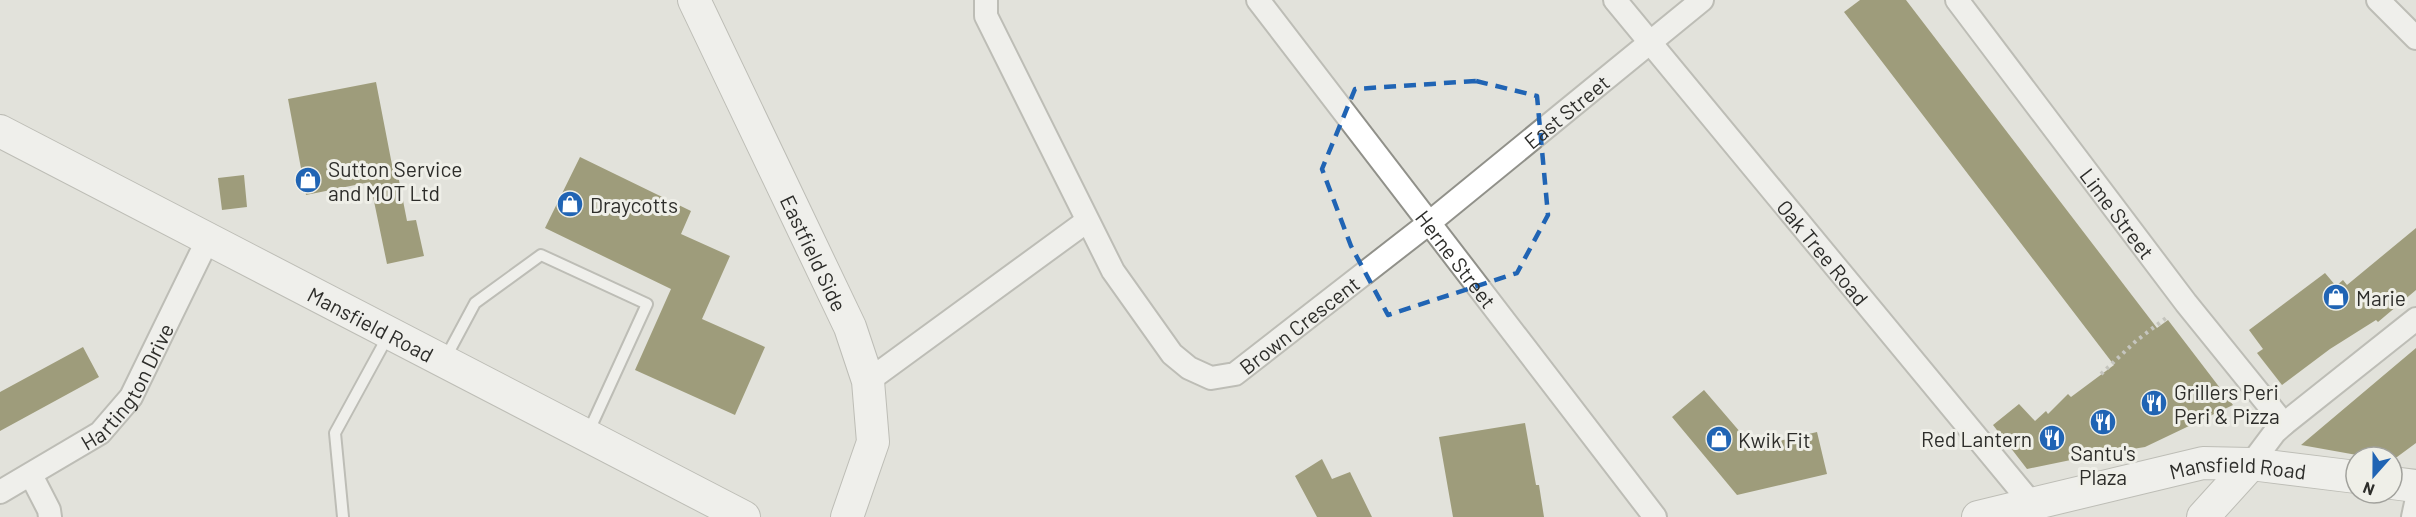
<svg xmlns="http://www.w3.org/2000/svg" width="2416" height="517" font-family="Barlow,sans-serif">
<style>
.building{fill:#4d4808}
.lines{fill:none;stroke-linecap:round;stroke-linejoin:round}
.lane-casing{stroke:#91918a;stroke-width:14}
.street-casing{stroke:#91918a;stroke-width:26}
.secondary-casing{stroke:#91918a;stroke-width:34}
.path{stroke:#a2a29c;stroke-width:4;stroke-dasharray:3 4.5;stroke-linecap:butt}
.lane{stroke:#fff;stroke-width:10}
.street{stroke:#fff;stroke-width:22}
.secondary{stroke:#fff;stroke-width:32}
.marked{fill:none;stroke:#2064b4;stroke-width:4.5;stroke-dasharray:12 8;stroke-linejoin:round}
.labels{text-anchor:middle;dominant-baseline:central;stroke-width:6;stroke-linejoin:round;paint-order:stroke}
.street-label{font-size:21px;fill:#2d2d2a;stroke:#efefe8}
.poi-label{font-size:21px;fill:#2d2d2a;stroke:#efefe8;text-anchor:start}
</style>
<rect width="100%" height="100%" fill="#e2e2db"/>
<path class="building" d="M 1860,0 L 1906,0 L 2157,328 L 2168,320 L 2233,405 L 2145,447 L 2095,455 L 2027,469 L 1993,425 L 2019,404 L 2035,421 L 2046,411 L 2048,414 L 2068,394 L 2071,397 L 2114,365 L 1844,12 Z
M 376,82 L 393,170 L 397,170 L 407,221 L 416,220 L 424,256 L 387,264 L 370,182 L 306,195 L 288,99 Z
M 580,157 L 691,211 L 681,234 L 730,256 L 702,319 L 765,347 L 735,415 L 635,370 L 671,289 L 545,228 Z
M 244,175 L 247,207 L 222,210 L 218,178 Z
M 2416,228 L 2416,290 L 2378,322 L 2376,320 L 2330,349 L 2282,385 L 2257,353 L 2263,349 L 2249,330 L 2325,273 L 2336,286 L 2343,280 L 2347,285 Z
M 83,347 L 99,377 L 0,431 L 0,392 Z
M 2416,348 L 2416,443 L 2397,457 L 2368,457 L 2301,445 Z
M 1704,390 L 1753,447 L 1817,432 L 1827,474 L 1737,495 L 1672,417 Z
M 1525,423 L 1536,485 L 1539,485 L 1544,517 L 1453,517 L 1439,437 Z
M 1322,459 L 1332,479 L 1350,472 L 1372,517 L 1317,517 L 1295,476 Z"/>
<g class="lines">
<defs>
<path id="lane" d="M 445,359 L 475,303 L 541,255 L 647,304 L 588,433
M 343,517 L 335,433 L 388,336"/>
<g id="street">
<path id="s1" d="M 986,0 L 986,16 L 1113,271 L 1172,354 L 1189,368 L 1211,378 L 1235,374 L 1429,223 L 1702,0"/>
<path id="s2" d="M 1258,0 L 1655,517"/>
<path id="s3" d="M 1615,0 L 2032,504"/>
<path id="s4" d="M 1957,0 L 2186,303 L 2284,424"/>
<path d="M 2378,0 L 2416,38"/>
<path d="M 868,381 L 1087,221"/>
<path d="M 2251,464 L 2275,432 L 2284,424 L 2416,319"/>
<path d="M 31,475 L 49,510 L 50,517"/>
<path id="s5" d="M 0,492 L 100,433 L 131,397 L 208,239"/>
<path d="M 2413,517 L 2416,503"/>
</g>
<g id="secondary">
<path id="s6" d="M 694,0 L 850,327 L 868,381 L 873,442 L 847,517"/>
<path id="s7" d="M 0,131 L 744,517"/>
<path d="M 2392,483 L 2416,486"/>
<path id="s8" d="M 1978,517 L 2203,463 L 2251,464 L 2356,477"/>
<path d="M 2203,517 L 2251,464"/>
</g>
</defs>
<use href="#lane" class="lane-casing"/>
<use href="#street" class="street-casing"/>
<use href="#secondary" class="secondary-casing"/>
<path class="path" d="M 2101,374 L 2136,341 L 2166,318"/>
<use href="#lane" class="lane"/>
<use href="#street" class="street"/>
<use href="#secondary" class="secondary"/>
</g>
<path d="M0 0H2416V517H0ZM 1476,81 L 1537,96 L 1548,215 L 1517,273 L 1388,315 L 1351,246 L 1322,169 L 1355,89 Z" fill="#e2e2db" fill-opacity=".55" fill-rule="evenodd"/>
<path class="marked" d="M 1476,81 L 1537,96 L 1548,215 L 1517,273 L 1388,315 L 1351,246 L 1322,169 L 1355,89 Z"/>
<defs>
<symbol id="shop-disc" viewBox="-11 -11 22 22"><circle r="9.5" fill="#2064b4" stroke="#efefe8"/><path d="M-5-2.5h2.3a2.7 3.5 0 0 1 5.4 0H5L5.5 6h-11ZM-1.5-2.5h3a1.5 2.3 0 0 0-3 0Z" fill="#fff"/></symbol>
<symbol id="restaurant-disc" viewBox="-11 -11 22 22"><circle r="9.5" fill="#2064b4" stroke="#efefe8"/><path d="M-5-6h1v4h1v-4h1v4h1v-4h1v5L-1.5 .5V6h-2V.5L-5-1ZM5-6V6H3V1.5H1.5Q1.5-4 5-6Z" fill="#fff"/></symbol>
</defs>
<g fill-rule="evenodd">
<use href="#shop-disc" x="293" y="165" width="30" height="30"/>
<use href="#shop-disc" x="555" y="189" width="30" height="30"/>
<use href="#shop-disc" x="2321" y="282" width="30" height="30"/>
<use href="#restaurant-disc" x="2139" y="388" width="30" height="30"/>
<use href="#restaurant-disc" x="2088" y="407" width="30" height="30"/>
<use href="#restaurant-disc" x="2037" y="423" width="30" height="30"/>
<use href="#shop-disc" x="1704" y="424" width="30" height="30"/>
</g>
<g class="labels">
<g class="street-label">
<text stroke="none"><textPath href="#s1" startOffset="896">East Street</textPath></text>
<text stroke="none"><textPath href="#s4" startOffset="267">Lime Street</textPath></text>
<text stroke="none"><textPath href="#s3" startOffset="327">Oak Tree Road</textPath></text>
<text stroke="none"><textPath href="#s6" startOffset="280">Eastfield Side</textPath></text>
<text stroke="none"><textPath href="#s2" startOffset="326">Herne Street</textPath></text>
<text stroke="none"><textPath href="#s7" startOffset="418">Mansfield Road</textPath></text>
<text stroke="none"><textPath href="#s1" startOffset="554">Brown Crescent</textPath></text>
<text stroke="none"><textPath href="#s5" startOffset="170">Hartington Drive</textPath></text>
<text stroke="none"><textPath href="#s8" startOffset="266">Mansfield Road</textPath></text>
</g>
<g class="poi-label">
<text x="328" y="168">Sutton Service<tspan x="328" dy="24">and MOT Ltd</tspan></text>
<text x="590" y="204">Draycotts</text>
<text x="2356" y="297">Marie</text>
<text x="2174" y="391">Grillers Peri<tspan x="2174" dy="24">Peri &amp; Pizza</tspan></text>
<text x="2032" y="438" text-anchor="end">Red Lantern</text>
<text x="1738" y="439">Kwik Fit</text>
<text x="2103" y="452" text-anchor="middle">Santu's<tspan x="2103" dy="24">Plaza</tspan></text>
</g>
</g>
<g transform="translate(2374 475) rotate(201)"><circle r="28" fill="#efefe8" stroke="#a1a19c" stroke-width="1.5"/>
<path d="M0-4.5L10 22L0 15L-10 22Z" fill="#2064b4"/>
<text y="-9" font-size="16" font-weight="bold" text-anchor="middle" fill="#2d2d2a">N</text>
</g>
</svg>
